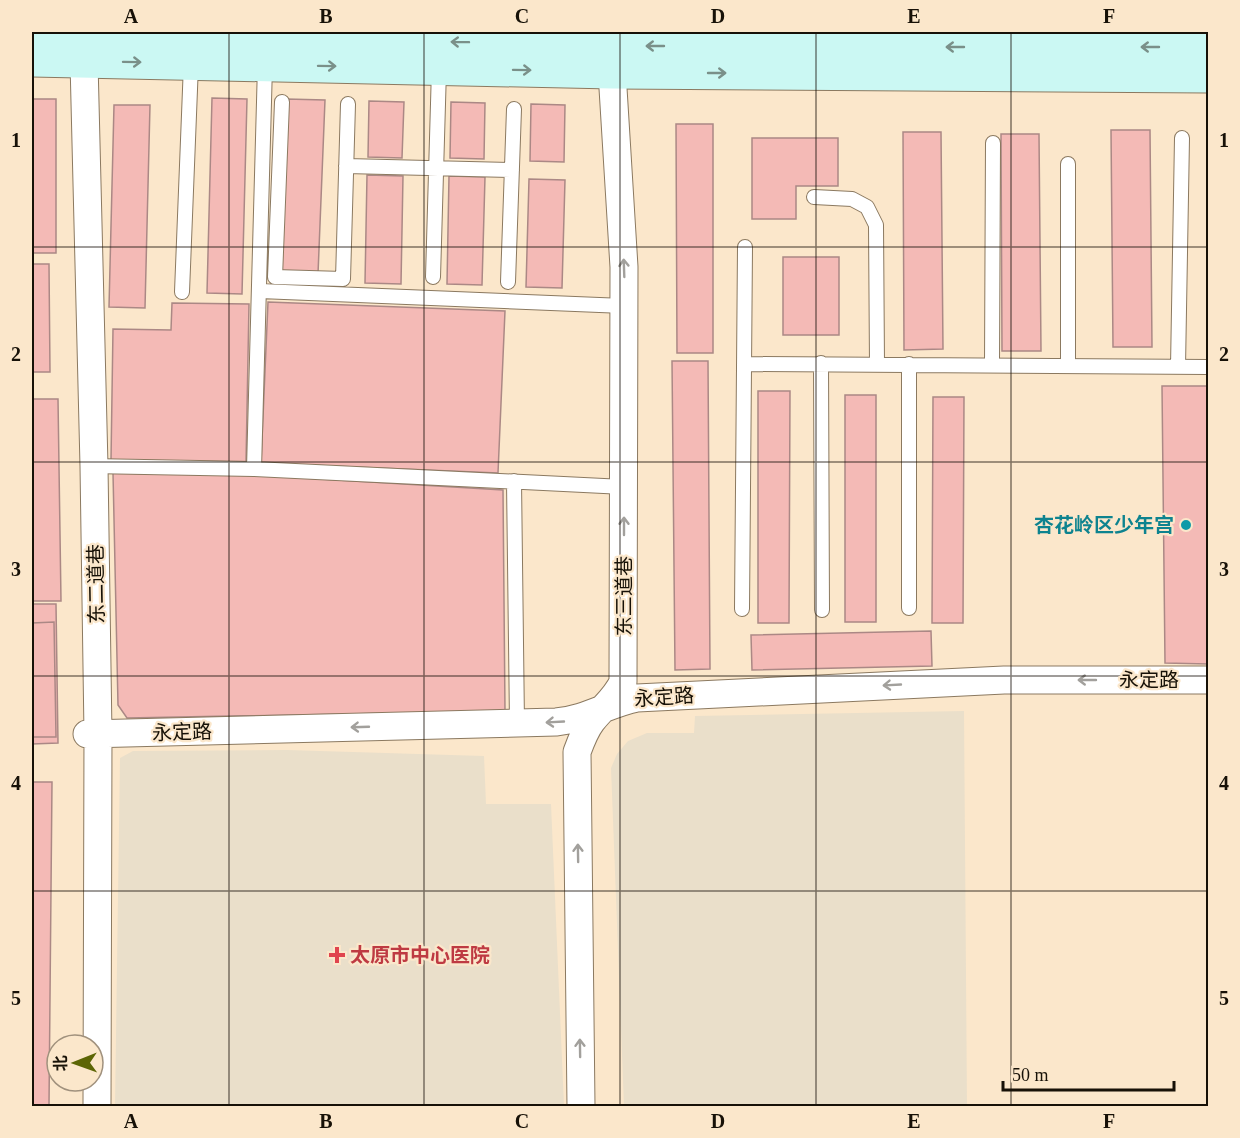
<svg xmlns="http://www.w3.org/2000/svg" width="1240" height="1138" font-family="'Times New Roman','Noto Sans SC',serif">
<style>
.medical{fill:#eadfca}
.building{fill:#f4bab6;stroke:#ab8885;stroke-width:1.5}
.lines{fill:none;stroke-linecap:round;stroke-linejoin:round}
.lane-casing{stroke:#8b7960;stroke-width:16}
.street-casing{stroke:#8b7960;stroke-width:29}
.secondary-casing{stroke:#8b7960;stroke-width:35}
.lane{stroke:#fff;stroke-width:14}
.street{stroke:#fff;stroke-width:27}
.secondary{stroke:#cbf8f3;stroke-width:33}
.oneway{stroke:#7a9089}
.oneway2{stroke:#a2a09c}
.grid{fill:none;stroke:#171107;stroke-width:1.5;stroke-opacity:0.55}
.culture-dot{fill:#0f9aa8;stroke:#fbe7cb;stroke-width:2}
.health-dot{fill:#e0444e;stroke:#fbe7cb;stroke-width:2}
.labels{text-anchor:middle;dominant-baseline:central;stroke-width:4.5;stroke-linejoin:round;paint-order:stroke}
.culture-label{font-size:20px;font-weight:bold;fill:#0d838f;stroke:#fbe7cb;text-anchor:end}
.street-label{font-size:20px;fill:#171107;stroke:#fbe7cb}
.health-label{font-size:20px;font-weight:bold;fill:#be3a42;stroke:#fbe7cb;text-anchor:start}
.neatline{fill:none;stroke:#171107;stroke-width:2}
.grid-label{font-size:20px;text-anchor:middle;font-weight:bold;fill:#171107}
</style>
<rect width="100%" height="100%" fill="#fbe7cb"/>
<path class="medical" d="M 964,711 L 967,1106 L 624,1106 L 611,768 L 617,754 L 628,741 L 647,733 L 694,733 L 695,716 Z
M 287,750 L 484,756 L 486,804 L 551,804 L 564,1106 L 115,1106 L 120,758 L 133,751 Z"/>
<path class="building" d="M 212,98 L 247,99 L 242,294 L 207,293 Z
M 32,99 L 56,99 L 56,253 L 32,253 Z
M 286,99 L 325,100 L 318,274 L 280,272 Z
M 369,101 L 404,102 L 402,158 L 368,157 Z
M 451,102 L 485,103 L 484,159 L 450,158 Z
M 531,104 L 565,105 L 564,162 L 530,161 Z
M 114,105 L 150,105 L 145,308 L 109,307 Z
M 676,124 L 713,124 L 713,353 L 677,353 Z
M 1111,130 L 1150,130 L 1152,347 L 1113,347 Z
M 903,132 L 941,132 L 943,349 L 904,350 Z
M 1001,134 L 1039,134 L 1041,351 L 1002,351 Z
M 752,138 L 838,138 L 838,186 L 796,186 L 796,219 L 752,219 Z
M 367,175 L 403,176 L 401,284 L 365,283 Z
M 449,176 L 485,177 L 482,285 L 447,284 Z
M 529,179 L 565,180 L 562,288 L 526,287 Z
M 783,257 L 839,257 L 839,335 L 783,335 Z
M 32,264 L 49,264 L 50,372 L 32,372 Z
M 268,302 L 505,311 L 498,473 L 261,463 Z
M 172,303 L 249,304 L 246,462 L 111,460 L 113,329 L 171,330 Z
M 672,361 L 708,361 L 710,669 L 675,670 Z
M 1162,386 L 1208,386 L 1208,664 L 1165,663 Z
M 758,391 L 790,391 L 789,623 L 758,623 Z
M 845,395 L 876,395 L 876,622 L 845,622 Z
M 933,397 L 964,397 L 963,623 L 932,623 Z
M 32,399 L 58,399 L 61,601 L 32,601 Z
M 113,473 L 254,475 L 503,490 L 505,711 L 127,718 L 118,705 Z
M 32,604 L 56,604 L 58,743 L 32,744 Z
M 54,622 L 56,737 L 32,737 L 32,623 Z
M 931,631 L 932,666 L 752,670 L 751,635 Z
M 32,782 L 52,782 L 49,1106 L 32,1106 Z"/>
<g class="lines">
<defs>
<path id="lane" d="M 282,102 L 275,277 L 343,279 L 348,104
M 1068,164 L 1068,365
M 346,166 L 512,170
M 814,197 L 852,199 L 867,207 L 876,225 L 877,363
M 433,277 L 439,69
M 508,282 L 514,109
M 260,291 L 624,306
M 182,292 L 191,64
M 821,363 L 822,610
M 744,364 L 1208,367
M 992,364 L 993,143
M 1178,367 L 1182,138
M 90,466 L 254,469 L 624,487
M 254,469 L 265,65
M 514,481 L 517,723
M 909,608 L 909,364
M 742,609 L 745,247"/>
<path id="street" d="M 84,62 L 94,466 L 98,734 L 97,1106
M 87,734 L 556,722 C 588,719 607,704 637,698 L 1004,680 L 1208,680
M 581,1106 L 577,752 C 581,741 585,730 592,721 C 604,706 615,699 623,682 L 624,267 L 612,72"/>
<path id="secondary" d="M 32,33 L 612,46 L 1208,48
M 32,60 L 612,72 L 1208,76"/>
</defs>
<use href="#lane" class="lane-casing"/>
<use href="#street" class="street-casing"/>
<use href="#secondary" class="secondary-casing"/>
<use href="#lane" class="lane"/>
<use href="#street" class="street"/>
<use href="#secondary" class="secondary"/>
</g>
<defs><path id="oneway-shaft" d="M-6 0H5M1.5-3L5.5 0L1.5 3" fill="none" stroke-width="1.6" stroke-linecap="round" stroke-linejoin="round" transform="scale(1.5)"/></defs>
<g class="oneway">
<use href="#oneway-shaft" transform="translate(460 42) rotate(-179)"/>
<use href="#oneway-shaft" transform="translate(655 46) rotate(-180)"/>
<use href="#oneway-shaft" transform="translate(955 47) rotate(-180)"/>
<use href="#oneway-shaft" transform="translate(1150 47) rotate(-180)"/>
<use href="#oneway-shaft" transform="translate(132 62) rotate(1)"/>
<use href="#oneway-shaft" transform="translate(327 66) rotate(1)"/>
<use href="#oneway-shaft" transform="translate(522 70) rotate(1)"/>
<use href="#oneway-shaft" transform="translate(717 73)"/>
</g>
<g class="oneway2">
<use href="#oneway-shaft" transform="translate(624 268) rotate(-92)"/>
<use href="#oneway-shaft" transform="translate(624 526) rotate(-90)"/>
<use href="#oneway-shaft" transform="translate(1087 680) rotate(-180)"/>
<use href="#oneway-shaft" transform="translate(892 685) rotate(177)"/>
<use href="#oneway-shaft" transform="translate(555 722) rotate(177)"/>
<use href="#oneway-shaft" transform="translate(360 727) rotate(178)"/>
<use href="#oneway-shaft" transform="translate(578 853) rotate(-91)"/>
<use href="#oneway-shaft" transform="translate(580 1048) rotate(-91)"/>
</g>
<path class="grid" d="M 229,32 L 229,1106M 424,32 L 424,1106M 620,32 L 620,1106M 816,32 L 816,1106M 1011,32 L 1011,1106M 32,247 L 1208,247M 32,462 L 1208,462M 32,676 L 1208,676M 32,891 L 1208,891"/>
<circle class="culture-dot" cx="1186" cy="525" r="6"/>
<path class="health-dot" d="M334 946h6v6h6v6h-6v6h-6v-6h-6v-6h6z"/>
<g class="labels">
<g class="culture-label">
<text x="1174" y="525">杏花岭区少年宫</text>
</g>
<g class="street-label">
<text transform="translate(96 584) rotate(-91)">东二道巷</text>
<text transform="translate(624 596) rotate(-90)">东三道巷</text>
<text x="1149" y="680">永定路</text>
<text transform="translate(664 697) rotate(-4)">永定路</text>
<text transform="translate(182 732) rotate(-2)">永定路</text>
</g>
<g class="health-label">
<text x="350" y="955">太原市中心医院</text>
</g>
</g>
<rect width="1240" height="1138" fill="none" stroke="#fbe7cb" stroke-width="66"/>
<g transform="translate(75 1063) rotate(269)"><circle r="28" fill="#fbe7cb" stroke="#a0917d" stroke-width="1.5"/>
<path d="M0-4.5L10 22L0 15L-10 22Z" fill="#5c6505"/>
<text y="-9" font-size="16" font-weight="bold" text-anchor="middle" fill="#171107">北</text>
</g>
<path d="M1003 1081v9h171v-9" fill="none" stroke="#171107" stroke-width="3"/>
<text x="1012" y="1081" font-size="18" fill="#171107" stroke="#fbe7cb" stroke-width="4.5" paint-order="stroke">50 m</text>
<rect x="33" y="33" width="1174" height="1072" class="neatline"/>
<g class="grid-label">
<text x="131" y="23">A</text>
<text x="326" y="23">B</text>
<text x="522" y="23">C</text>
<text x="718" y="23">D</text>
<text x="914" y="23">E</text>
<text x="1109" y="23">F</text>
<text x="16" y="147">1</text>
<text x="1224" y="147">1</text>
<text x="16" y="361">2</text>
<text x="1224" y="361">2</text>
<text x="16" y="576">3</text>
<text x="1224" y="576">3</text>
<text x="16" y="790">4</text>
<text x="1224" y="790">4</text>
<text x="16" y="1005">5</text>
<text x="1224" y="1005">5</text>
<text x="131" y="1128">A</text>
<text x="326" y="1128">B</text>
<text x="522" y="1128">C</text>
<text x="718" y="1128">D</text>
<text x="914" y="1128">E</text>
<text x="1109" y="1128">F</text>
</g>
</svg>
